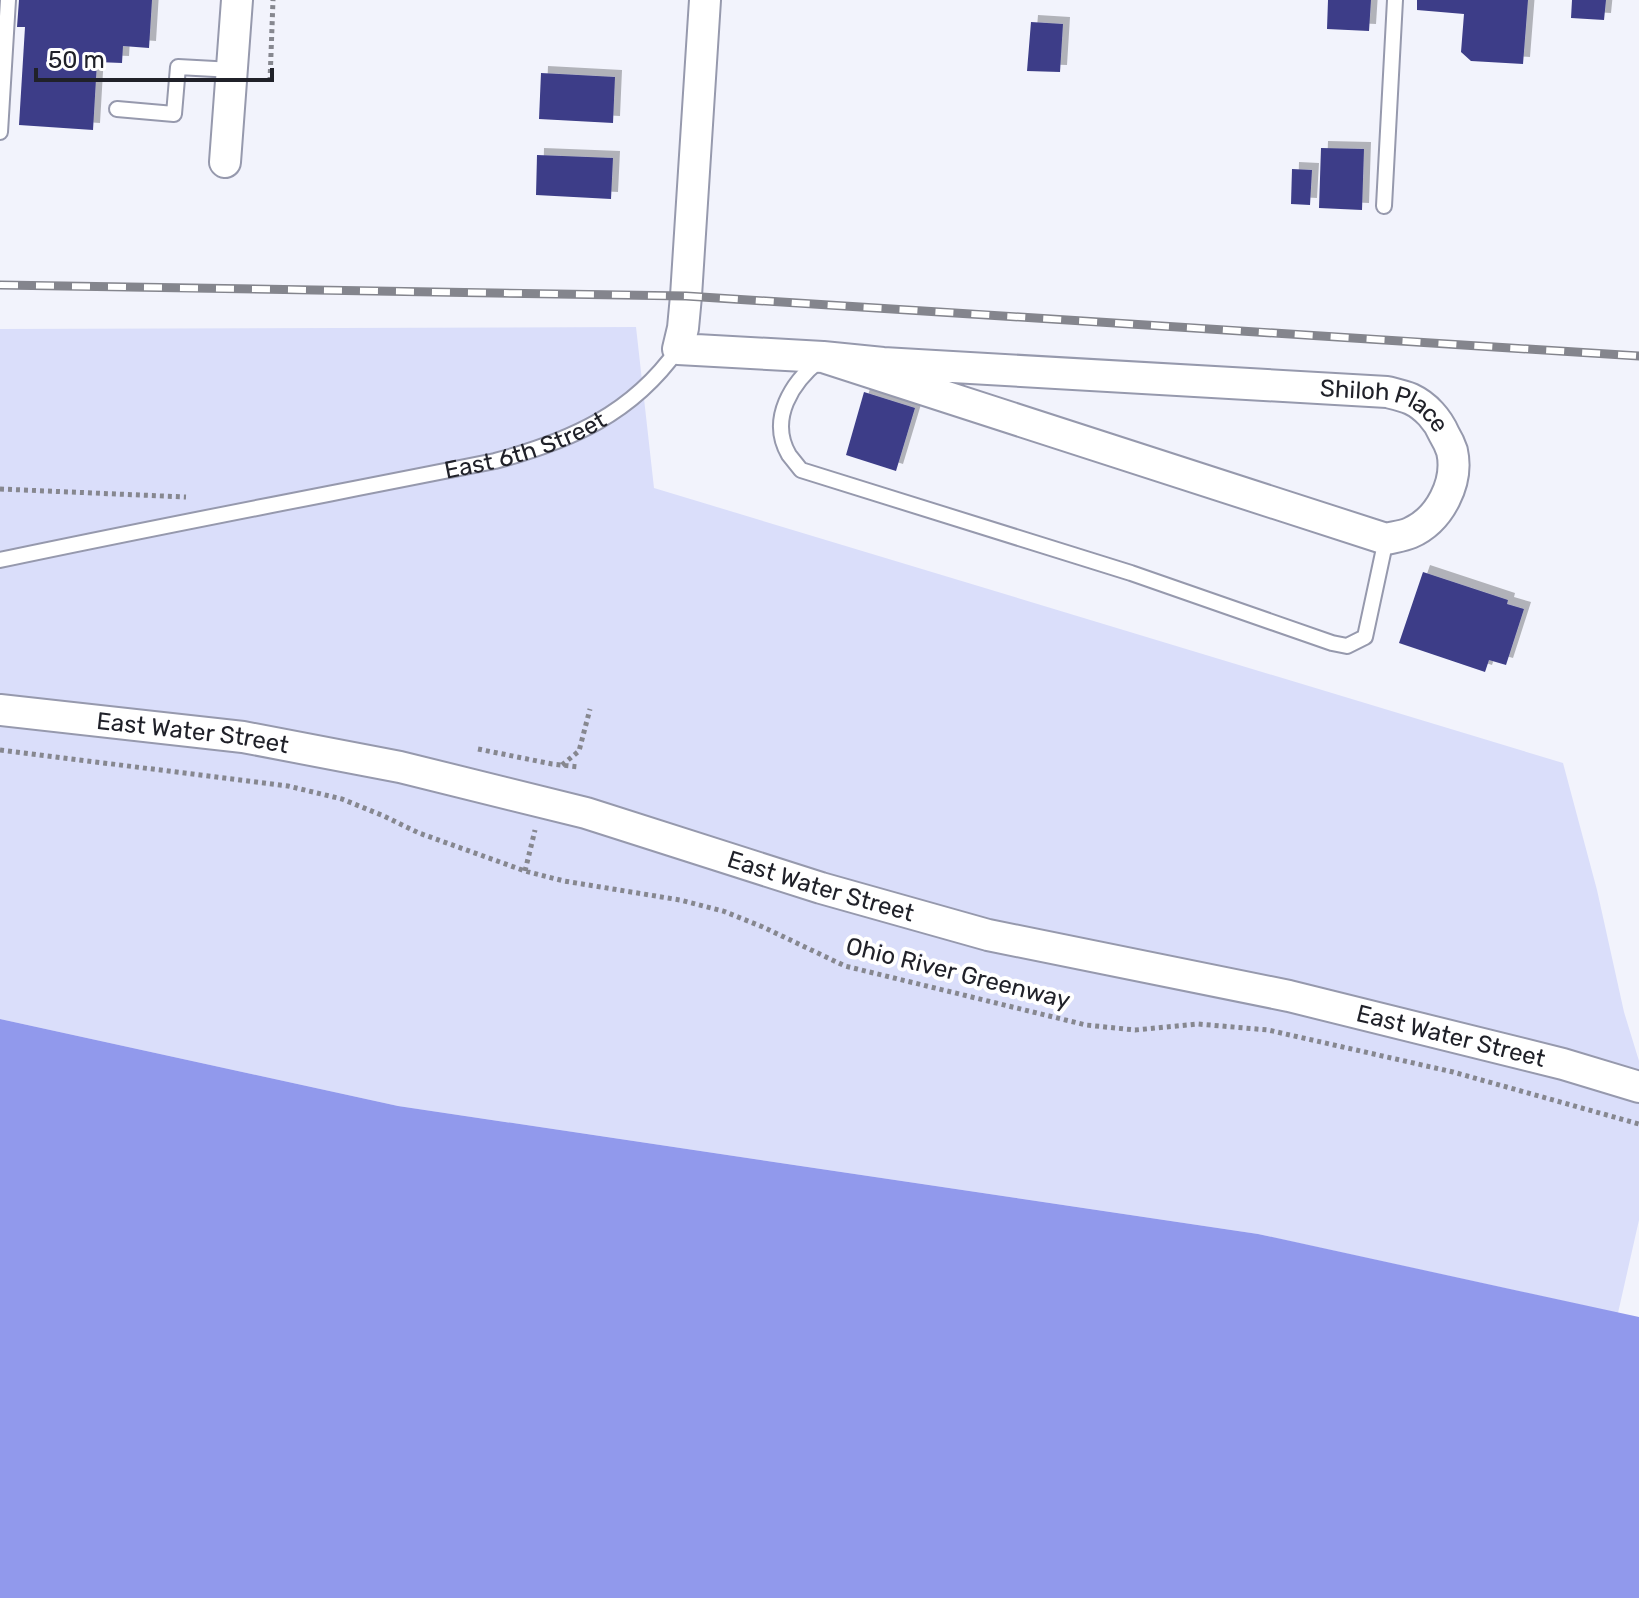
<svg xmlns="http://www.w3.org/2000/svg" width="1639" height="1598" font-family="Rubik,sans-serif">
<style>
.green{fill:#dadefa}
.water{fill:#9199ec}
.building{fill:#3d3e88;filter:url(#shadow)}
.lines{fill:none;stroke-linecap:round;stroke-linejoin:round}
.service-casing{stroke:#9699ad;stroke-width:18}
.minor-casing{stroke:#9699ad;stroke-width:34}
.path{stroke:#86878f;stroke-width:5;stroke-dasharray:4 4;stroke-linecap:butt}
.service{stroke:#fff;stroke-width:14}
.minor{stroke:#fff;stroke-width:30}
.rail-casing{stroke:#84858d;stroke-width:9}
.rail{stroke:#fff;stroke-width:6;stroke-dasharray:18;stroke-linecap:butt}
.labels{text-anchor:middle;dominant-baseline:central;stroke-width:8;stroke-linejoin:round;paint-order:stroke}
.street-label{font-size:24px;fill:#202129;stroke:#fff}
</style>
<defs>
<filter id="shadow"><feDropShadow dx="7" dy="-7" stdDeviation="0" flood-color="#0004"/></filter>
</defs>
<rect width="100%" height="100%" fill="#f2f3fc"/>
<path class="green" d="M 636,327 L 654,488 L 1563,763 L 1597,890 L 1624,1012 L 1639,1061 L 1639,1220 L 1618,1313 L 1258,1234 L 398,1106 L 0,1019 L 0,329 Z"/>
<path class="water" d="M 0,1019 L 398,1106 L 1258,1234 L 1639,1317 L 1639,1598 L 0,1598 Z"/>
<path class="building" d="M 19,0 L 152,0 L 149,48 L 123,46 L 122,63 L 97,62 L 93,130 L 19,125 L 25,27 L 17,27 Z
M 1328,0 L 1371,0 L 1369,31 L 1327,29 Z
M 1417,0 L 1528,0 L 1523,64 L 1471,61 L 1461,52 L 1464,14 L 1417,10 Z
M 1572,0 L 1606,0 L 1604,20 L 1571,18 Z
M 1031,22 L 1063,24 L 1060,72 L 1027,71 Z
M 541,73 L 615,77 L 613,123 L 539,119 Z
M 1321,148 L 1364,149 L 1362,210 L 1319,208 Z
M 537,155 L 613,158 L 611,199 L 536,195 Z
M 1292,169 L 1312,170 L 1310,205 L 1291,204 Z
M 864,392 L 915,408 L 896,471 L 846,455 Z
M 1423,572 L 1508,600 L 1507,604 L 1524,609 L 1506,665 L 1489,660 L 1485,672 L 1399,643 Z"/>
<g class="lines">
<defs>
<g id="service">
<path d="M 117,109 L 174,114 L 178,67 L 233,70"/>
<path d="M 0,132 L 8,0"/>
<path d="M 1384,206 L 1395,0"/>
<path d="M 820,360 C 792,382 768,419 789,455 C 793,460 797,465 801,470 L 1131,573 L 1332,643 L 1347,646 L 1365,637 L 1386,539"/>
<path id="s1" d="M 0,560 C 165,525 330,494 495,461 C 570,441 632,414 678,349"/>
</g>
<g id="minor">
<path id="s2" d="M 705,0 L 686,296 L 683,328 L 678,349 L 823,357 L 883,363 L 1387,392 C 1395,394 1404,396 1411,399 C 1426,406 1438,420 1444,434 C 1447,439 1450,445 1452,451 C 1459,482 1440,520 1410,533 C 1403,536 1394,537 1386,539 L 823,357"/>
<path d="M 225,162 L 237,0"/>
<path id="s3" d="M 0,710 L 243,737 L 400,767 L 586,813 L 821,888 L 988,935 L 1289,996 L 1563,1064 L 1639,1087"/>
</g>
</defs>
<use href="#service" class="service-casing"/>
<use href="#minor" class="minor-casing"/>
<path class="path" d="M 270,81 L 273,0
M 0,489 L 186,497
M 478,749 L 552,764 L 579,767
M 0,750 L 288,786 L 342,799 L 384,816 L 419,833 L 525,871 L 564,881 L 680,900 L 723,911 L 763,927 L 845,966 L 1086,1025 L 1135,1030 L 1198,1024 L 1268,1030 L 1453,1072 L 1639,1124
M 562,765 L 579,751 L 590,709
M 525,871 L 535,830"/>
<use href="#service" class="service"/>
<use href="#minor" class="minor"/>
<defs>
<path id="rail" d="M 0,285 L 686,296 L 1639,356"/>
</defs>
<use href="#rail" class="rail-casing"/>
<use href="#rail" class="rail"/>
</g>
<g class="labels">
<g class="street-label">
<text stroke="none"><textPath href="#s2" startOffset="1062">Shiloh Place</textPath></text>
<text stroke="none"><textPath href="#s1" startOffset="538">East 6th Street</textPath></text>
<text stroke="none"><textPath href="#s3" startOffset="194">East Water Street</textPath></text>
<text stroke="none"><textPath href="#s3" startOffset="842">East Water Street</textPath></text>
<text transform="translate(958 973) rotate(14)">Ohio River Greenway</text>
<text stroke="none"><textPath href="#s3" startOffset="1490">East Water Street</textPath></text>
</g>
</g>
<path d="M36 68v12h236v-12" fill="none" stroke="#202129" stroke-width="4"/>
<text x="48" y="68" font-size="24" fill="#202129" stroke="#ffffff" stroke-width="6" paint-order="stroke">50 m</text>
</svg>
